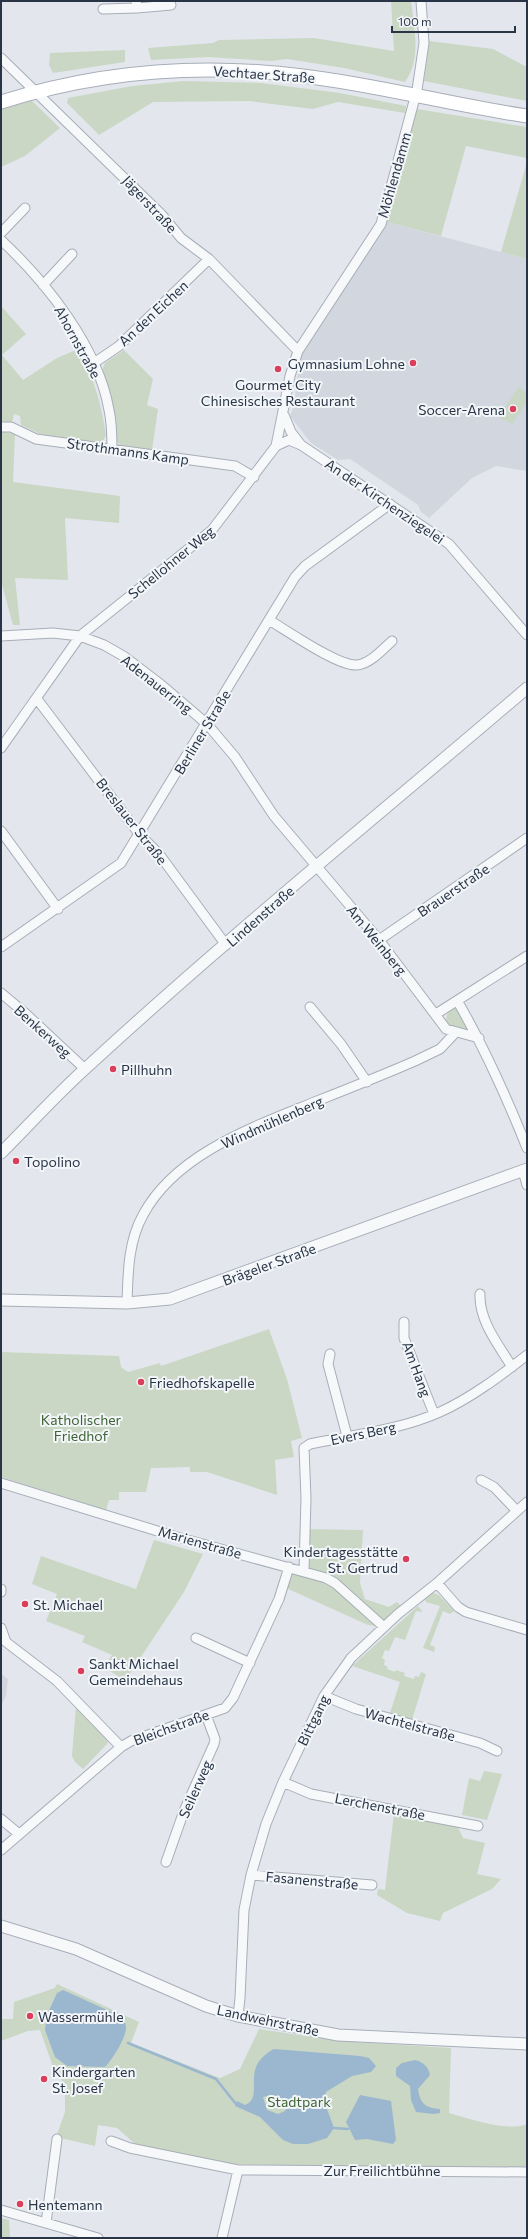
<svg xmlns="http://www.w3.org/2000/svg" width="528" height="2239" font-family="Commissioner,sans-serif">
<style>
.built{fill:#d1d6df}
.green{fill:#c9d7c4}
.water{fill:#9bb6cf;fill-rule:evenodd}
.lines{fill:none;stroke-linecap:round;stroke-linejoin:round}
.stream{stroke:#9bb6cf;stroke-width:2.5}
.minor-casing{stroke:#a7aeb8;stroke-width:11}
.tertiary-casing{stroke:#a7aeb8;stroke-width:13}
.secondary-casing{stroke:#a7aeb8;stroke-width:15}
.minor{stroke:#f7f8fa;stroke-width:9}
.tertiary{stroke:#f7f8fa;stroke-width:11}
.secondary{stroke:#fff;stroke-width:13}
.poi-dot{fill:#db3e5b;stroke:#f3f6f9;stroke-width:1.5}
.labels{text-anchor:middle;dominant-baseline:central;stroke-width:4;stroke-linejoin:round;paint-order:stroke}
.street-label{font-size:14px;fill:#293547;stroke:#f3f6f9}
.poi-label{font-size:14px;fill:#293547;stroke:#f3f6f9;text-anchor:start}
.park-label{font-size:14px;fill:#3f6435;stroke:#f3f6f9}
</style>
<rect width="100%" height="100%" fill="#e3e7ed"/>
<path class="built" d="M 387,222 L 527,259 L 527,471 L 496,466 L 472,478 L 429,518 L 421,512 L 418,505 L 350,459 L 338,460 L 311,443 L 290,416 L 294,406 L 300,356 Z
M 1,1674 L 8,1679 L 6,1696 L 1,1705 Z"/>
<path class="green" d="M 391,1 L 411,1 C 414,29 422,58 405,82 L 344,68 L 287,59 L 271,61 L 208,57 L 151,60 L 148,48 L 213,43 L 219,40 L 314,38 L 394,51 Z
M 429,41 L 493,49 L 527,67 L 527,101 L 424,81 Z
M 125,50 L 125,62 L 53,73 L 49,65 L 50,53 Z
M 184,81 L 261,83 L 340,93 L 406,106 L 405,113 L 338,102 L 313,109 L 249,101 L 153,102 L 99,135 L 67,103 L 68,98 L 132,86 Z
M 31,100 L 60,128 L 25,156 L 1,167 L 1,110 Z
M 417,109 L 527,127 L 527,158 L 466,146 L 441,236 L 387,222 Z
M 527,162 L 527,259 L 501,252 Z
M 1,306 L 26,334 L 2,355 L 23,380 L 57,358 L 78,349 C 94,378 101,402 106,435 L 102,443 L 40,434 L 21,425 L 20,416 L 14,414 L 12,423 L 1,421 Z
M 124,350 L 153,379 L 147,405 L 158,409 L 152,450 L 122,446 L 116,441 L 102,371 L 105,363 Z
M 519,387 L 527,393 L 527,402 L 512,424 L 498,417 Z
M 1,431 L 15,434 L 13,482 L 120,496 L 119,523 L 65,518 L 68,580 L 15,578 L 20,625 L 13,625 L 1,581 Z
M 458,1007 L 468,1028 L 464,1030 L 450,1026 L 446,1021 C 446,1014 450,1008 458,1007 Z
M 269,1329 L 287,1379 L 302,1438 L 291,1441 L 294,1457 L 275,1460 L 277,1495 L 207,1472 L 190,1472 L 190,1467 L 151,1468 L 146,1492 L 119,1492 L 119,1500 L 109,1500 L 106,1510 L 1,1477 L 1,1352 L 119,1356 L 121,1367 L 128,1372 L 160,1363 L 161,1366 Z
M 305,1529 L 363,1530 L 360,1583 L 365,1599 L 389,1607 L 397,1602 L 404,1610 L 384,1627 L 368,1625 L 286,1588 L 289,1567 L 304,1571 Z
M 154,1540 L 203,1554 L 184,1592 L 125,1681 L 104,1667 L 112,1655 L 82,1642 L 85,1636 L 46,1621 L 57,1594 L 32,1584 L 41,1556 L 136,1589 Z
M 433,1593 L 439,1595 L 454,1611 L 450,1614 L 443,1611 L 430,1645 L 435,1647 L 434,1652 L 423,1648 L 440,1606 L 426,1602 L 425,1599 Z
M 418,1606 L 422,1611 L 421,1612 L 416,1611 L 405,1640 L 395,1637 L 389,1651 L 385,1650 L 382,1658 L 385,1660 L 384,1665 L 388,1667 L 387,1669 L 395,1672 L 396,1670 L 405,1673 L 404,1676 L 414,1679 L 415,1676 L 419,1677 L 421,1672 L 426,1674 L 412,1720 L 390,1713 L 400,1682 L 352,1666 Z
M 76,1706 L 107,1740 L 108,1743 L 83,1769 L 75,1762 L 72,1756 Z
M 484,1771 L 502,1774 L 487,1820 L 462,1815 L 469,1778 L 480,1781 Z
M 394,1813 L 457,1825 L 463,1838 L 485,1843 L 477,1874 L 501,1879 L 492,1889 L 443,1913 L 440,1921 L 407,1913 L 377,1895 L 378,1889 L 385,1890 Z
M 57,1984 L 139,2022 L 131,2043 L 220,2078 L 240,2069 L 259,2029 L 339,2041 L 451,2048 L 449,2113 C 471,2119 506,2132 527,2124 L 527,2172 L 233,2164 L 135,2144 L 117,2128 L 98,2125 L 95,2146 L 56,2137 L 65,2112 L 65,2086 L 53,2067 L 40,2030 L 28,2031 L 1,2041 L 1,2019 L 13,2019 L 14,2002 L 55,1988 Z
M 1,2218 L 9,2220 L 10,2238 L 1,2238 Z"/>
<path class="water" d="M 63,1990 L 118,2015 C 123,2019 126,2022 126,2028 C 126,2038 112,2060 105,2067 L 67,2066 L 55,2057 L 45,2030 L 47,2015 L 57,1993 Z
M 274,2049 L 360,2056 L 369,2058 L 376,2066 L 371,2072 L 352,2076 L 326,2092 L 324,2101 L 334,2128 L 327,2138 L 308,2144 L 293,2144 L 283,2140 L 260,2117 L 235,2106 L 237,2101 L 245,2105 C 266,2096 238,2068 274,2049 ZM 271,2095 L 285,2100 L 287,2107 L 285,2111 L 278,2114 L 267,2110 L 263,2097 Z
M 415,2060 C 423,2062 428,2066 430,2075 L 418,2089 C 420,2103 425,2108 440,2109 L 440,2113 L 434,2114 L 416,2112 L 411,2100 L 410,2086 L 396,2076 L 396,2068 L 402,2063 Z
M 360,2095 L 391,2101 L 396,2140 L 393,2144 L 367,2139 L 355,2140 L 346,2122 Z"/>
<g class="lines">
<path class="stream" d="M 128,2043 L 216,2079 L 236,2104
M 334,2128 L 348,2129"/>
<defs>
<path id="minor" d="M 136,1 L 137,8 L 171,5
M 103,9 L 137,8
M 1,58 L 162,215 L 181,238 L 209,259 L 298,351
M 1,233 L 25,208
M 1,240 C 47,283 98,347 109,410 C 112,423 112,437 112,450
M 43,285 L 72,254
M 94,363 L 119,346 L 209,259
M 284,415 L 291,432 L 301,445
M 1,427 L 11,427 L 36,439 L 235,466 L 254,477
M 276,446 L 289,440 L 301,445 L 449,544 L 527,635
M 269,620 C 286,630 339,667 357,665 C 370,664 383,649 392,641
M 1,636 L 53,633 L 80,636 L 104,645 L 125,657 L 159,683 L 207,724 L 235,757 L 274,816 L 379,940 L 446,1029 L 479,1038
M 37,699 L 140,835 L 159,854 L 226,945
M 1,748 L 80,636 L 212,530 L 276,446 L 290,376 L 298,351 L 381,224 L 417,90 L 424,43 L 421,1
M 1,831 L 58,909
M 379,940 L 527,838
M 1,947 L 121,863 L 295,577 L 305,566 L 390,504
M 1,993 L 26,1014 L 85,1069
M 458,1002 C 485,1049 507,1098 527,1148
M 310,1007 L 341,1044 L 367,1082
M 436,1014 L 527,956
M 523,1171 L 527,1185
M 480,1294 C 479,1321 498,1344 512,1367
M 127,1303 C 128,1273 128,1242 143,1215 C 176,1153 256,1126 317,1101 C 350,1088 383,1075 415,1061 L 440,1049 L 456,1032
M 404,1322 L 404,1338 L 434,1414
M 330,1354 L 328,1364 L 347,1436
M 481,1480 L 494,1487 L 517,1511
M 1,1483 L 177,1537 L 326,1578 L 335,1583 L 384,1627
M 304,1571 L 306,1498 L 304,1448 L 310,1444 C 353,1435 400,1430 440,1412 C 471,1398 500,1376 527,1355
M 437,1583 L 458,1607 L 466,1612 L 527,1630
M 1,1589 L 1,1592
M 1,1628 L 6,1642 L 57,1681 L 121,1747
M 196,1638 L 250,1663
M 324,1696 L 356,1709 L 480,1743 L 497,1751
M 283,1782 L 311,1794 L 478,1826
M 1,1819 L 19,1834
M 1,1850 L 121,1747 L 131,1741 L 225,1708 L 233,1698 L 279,1599 L 289,1567
M 166,1862 L 184,1811 L 214,1744 L 215,1739 L 206,1715
M 251,1875 L 372,1885
M 238,2016 L 240,1998 L 244,1910 L 251,1875 L 266,1824 L 283,1782 L 324,1696 L 351,1658 L 398,1614 L 437,1583 L 527,1502
M 111,2141 L 130,2148 L 238,2170 L 527,2172
M 1,2210 L 98,2238
M 46,2223 L 57,2139
M 222,2238 L 238,2170"/>
<path id="tertiary" d="M 1,1153 C 29,1125 56,1095 86,1068 C 228,937 380,814 527,688
M 1,1300 L 127,1303 L 170,1299 L 527,1169
M 1,1926 L 76,1949 L 206,2006 L 238,2016 L 338,2035 L 527,2044"/>
<path id="secondary" d="M 1,102 C 99,71 201,63 303,76 C 378,85 452,105 527,116"/>
</defs>
<use href="#minor" class="minor-casing"/>
<use href="#tertiary" class="tertiary-casing"/>
<use href="#secondary" class="secondary-casing"/>
<use href="#minor" class="minor"/>
<use href="#tertiary" class="tertiary"/>
<use href="#secondary" class="secondary"/>
</g>
<g class="poi-dot">
<circle cx="413" cy="363" r="4"/>
<circle cx="278" cy="369" r="4"/>
<circle cx="513" cy="409" r="4"/>
<circle cx="113" cy="1069" r="4"/>
<circle cx="16" cy="1161" r="4"/>
<circle cx="141" cy="1382" r="4"/>
<circle cx="406" cy="1559" r="4"/>
<circle cx="25" cy="1604" r="4"/>
<circle cx="81" cy="1671" r="4"/>
<circle cx="30" cy="2016" r="4"/>
<circle cx="44" cy="2079" r="4"/>
<circle cx="20" cy="2204" r="4"/>
</g>
<g class="labels">
<g class="street-label">
<text transform="translate(264 74) rotate(4)">Vechtaer Straße</text>
<text transform="translate(394 175) rotate(-74)">Möhlendamm</text>
<text transform="translate(150 204) rotate(47)">Jägerstraße</text>
<text transform="translate(153 313) rotate(-43)">An den Eichen</text>
<text transform="translate(78 342) rotate(61)">Ahornstraße</text>
<text transform="translate(128 451) rotate(8)">Strothmanns Kamp</text>
<text transform="translate(385 501) rotate(34)">An der Kirchenziegelei</text>
<text transform="translate(171 562) rotate(-39)">Schellohner Weg</text>
<text transform="translate(157 684) rotate(38)">Adenauerring</text>
<text transform="translate(202 732) rotate(-59)">Berliner Straße</text>
<text transform="translate(132 821) rotate(52)">Breslauer Straße</text>
<text transform="translate(453 890) rotate(-34)">Brauerstraße</text>
<text transform="translate(260 916) rotate(-41)">Lindenstraße</text>
<text transform="translate(377 940) rotate(51)">Am Weinberg</text>
<text transform="translate(43 1031) rotate(42)">Benkerweg</text>
<text transform="translate(272 1122) rotate(-24)">Windmühlenberg</text>
<text transform="translate(269 1264) rotate(-20)">Brägeler Straße</text>
<text transform="translate(417 1369) rotate(70)">Am Hang</text>
<text transform="translate(363 1433) rotate(-12)">Evers Berg</text>
<text transform="translate(200 1542) rotate(16)">Marienstraße</text>
<text transform="translate(313 1720) rotate(-64)">Bittgang</text>
<text transform="translate(410 1724) rotate(15)">Wachtelstraße</text>
<text transform="translate(171 1727) rotate(-20)">Bleichstraße</text>
<text transform="translate(195 1789) rotate(-66)">Seilerweg</text>
<text transform="translate(380 1806) rotate(11)">Lerchenstraße</text>
<text transform="translate(312 1880) rotate(5)">Fasanenstraße</text>
<text transform="translate(268 2020) rotate(12)">Landwehrstraße</text>
<text x="382" y="2170">Zur Freilichtbühne</text>
</g>
<g class="poi-label">
<text x="405" y="363" text-anchor="end">Gymnasium Lohne</text>
<text x="278" y="384" text-anchor="middle">Gourmet City<tspan x="278" dy="16">Chinesisches Restaurant</tspan></text>
<text x="505" y="409" text-anchor="end">Soccer-Arena</text>
<text x="121" y="1069">Pillhuhn</text>
<text x="24" y="1161">Topolino</text>
<text x="149" y="1382">Friedhofskapelle</text>
<text x="398" y="1551" text-anchor="end">Kindertagesstätte<tspan x="398" dy="16">St. Gertrud</tspan></text>
<text x="33" y="1604">St. Michael</text>
<text x="89" y="1663">Sankt Michael<tspan x="89" dy="16">Gemeindehaus</tspan></text>
<text x="38" y="2016">Wassermühle</text>
<text x="52" y="2071">Kindergarten<tspan x="52" dy="16">St. Josef</tspan></text>
<text x="28" y="2204">Hentemann</text>
</g>
<g class="park-label">
<text x="81" y="1419">Katholischer<tspan x="81" dy="16">Friedhof</tspan></text>
<text x="299" y="2101">Stadtpark</text>
</g>
</g>
<rect width="528" height="2239" fill="none" stroke="#293547" stroke-width="4"/>
<path d="M392 26v6h123v-6" fill="none" stroke="#293547" stroke-width="2"/>
<text x="398" y="26" font-size="12" fill="#293547" stroke="#f3f6f9" stroke-width="3" paint-order="stroke">100 m</text>
</svg>
